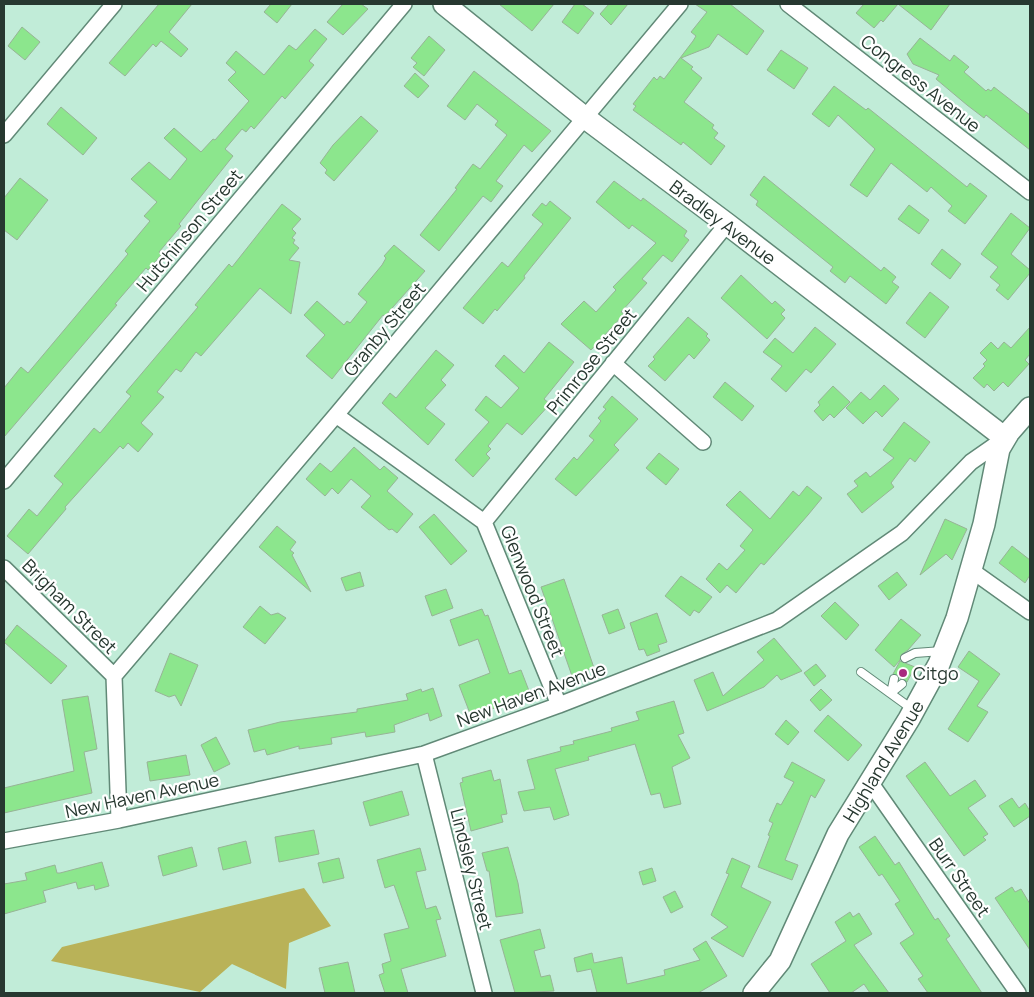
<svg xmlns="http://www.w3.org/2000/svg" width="1034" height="997" font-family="Manrope,sans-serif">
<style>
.green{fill:#b9b258}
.building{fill:#8ce68d;stroke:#97b496}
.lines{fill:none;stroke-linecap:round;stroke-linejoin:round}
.lane-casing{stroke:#618977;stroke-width:10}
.street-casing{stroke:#618977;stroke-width:18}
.secondary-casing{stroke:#618977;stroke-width:24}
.lane{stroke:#fff;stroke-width:8}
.street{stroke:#fff;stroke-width:15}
.secondary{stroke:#fff;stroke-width:21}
.poi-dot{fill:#a72b7e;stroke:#fff;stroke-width:2}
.labels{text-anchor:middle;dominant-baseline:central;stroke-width:4.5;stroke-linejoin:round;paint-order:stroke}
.street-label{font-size:18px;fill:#273830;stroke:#fff}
.poi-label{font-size:18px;fill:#273830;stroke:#fff;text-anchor:start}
</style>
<rect width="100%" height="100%" fill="#c1ecd8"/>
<path class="green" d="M 304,888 L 331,926 L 289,943 L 286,989 L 232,964 L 200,992 L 51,961 L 62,947 Z"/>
<path class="building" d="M 159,4 L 192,4 L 169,32 L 188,49 L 181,57 L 161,41 L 156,47 L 153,44 L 125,76 L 109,63 Z
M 271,4 L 292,4 L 277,23 L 264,12 Z
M 343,4 L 361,4 L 368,9 L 343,35 L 327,22 Z
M 499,4 L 554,4 L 532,31 Z
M 575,4 L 582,4 L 594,13 L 578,34 L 562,22 Z
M 609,4 L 628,4 L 611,25 L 600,14 Z
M 695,4 L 730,4 L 764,31 L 747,55 L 718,34 L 709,47 L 681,58 L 693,67 L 691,69 L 702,78 L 684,102 L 714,125 L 712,128 L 718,133 L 714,138 L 725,146 L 711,165 L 683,142 L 681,145 L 633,110 L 636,106 L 633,104 L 654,77 L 657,80 L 660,76 L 664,79 L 693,41 L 696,36 L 691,32 L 707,12 Z
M 864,4 L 898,4 L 883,22 L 881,20 L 874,28 L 856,13 Z
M 898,4 L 950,4 L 931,30 Z
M 22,27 L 40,42 L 25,60 L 8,46 Z
M 315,29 L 327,39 L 309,61 L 314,65 L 285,99 L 282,96 L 254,129 L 251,126 L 246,132 L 242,129 L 225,149 L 233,156 L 179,224 L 181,226 L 159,252 L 162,254 L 148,270 L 146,268 L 115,304 L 117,305 L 4,437 L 4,388 L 21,367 L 28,373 L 128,254 L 125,251 L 150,221 L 144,216 L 157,202 L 131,179 L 149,162 L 170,180 L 187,159 L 164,138 L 174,128 L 201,152 L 213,139 L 215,140 L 249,101 L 228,80 L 236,72 L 226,63 L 236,51 L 264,75 L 289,45 L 296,50 Z
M 429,36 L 445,50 L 424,76 L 413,67 L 417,63 L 411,58 Z
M 920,38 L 950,61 L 954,55 L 969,67 L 964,72 L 986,91 L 988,89 L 991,91 L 994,87 L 1030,115 L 1030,150 L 986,115 L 984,118 L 967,105 L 936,79 L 939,75 L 913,64 L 907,54 Z
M 781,50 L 808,68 L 794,89 L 767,70 Z
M 474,71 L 551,131 L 532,152 L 524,145 L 496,181 L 503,186 L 491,202 L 483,196 L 439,251 L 420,235 L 457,189 L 455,188 L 473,164 L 480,169 L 507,135 L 495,125 L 498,121 L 477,104 L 465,120 L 447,106 Z
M 415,73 L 429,86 L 418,98 L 404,86 Z
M 834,86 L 866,110 L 868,108 L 967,187 L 970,183 L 987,196 L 965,224 L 948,211 L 952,206 L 931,187 L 927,192 L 891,163 L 867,197 L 850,185 L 875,149 L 838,115 L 829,127 L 812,114 Z
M 61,107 L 97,138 L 83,155 L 47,124 Z
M 361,116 L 378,131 L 334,181 L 325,173 L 327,170 L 320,163 L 333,145 Z
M 764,176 L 881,271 L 884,267 L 896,277 L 892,282 L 899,287 L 886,304 L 850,276 L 845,283 L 830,271 L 833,267 L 756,205 L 758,201 L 750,195 Z
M 20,178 L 48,200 L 17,240 L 4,230 L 4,198 Z
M 614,181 L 641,201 L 643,198 L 687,231 L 684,236 L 689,240 L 672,262 L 663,255 L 642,279 L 647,283 L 621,312 L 624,314 L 591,350 L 561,324 L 584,301 L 596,312 L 616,290 L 613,287 L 656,243 L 632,225 L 629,229 L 596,202 Z
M 550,201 L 571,218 L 524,276 L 525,278 L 497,311 L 495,309 L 483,324 L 463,308 L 502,262 L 508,267 L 543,224 L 532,215 L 542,203 L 546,206 Z
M 282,204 L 301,219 L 292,229 L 296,233 L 292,238 L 295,240 L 293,243 L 299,248 L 289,260 L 300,262 L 291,314 L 260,288 L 201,356 L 196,352 L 181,372 L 176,369 L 157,392 L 164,397 L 141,423 L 153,434 L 138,452 L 128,443 L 123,449 L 120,446 L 65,507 L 66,509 L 28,554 L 7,536 L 29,509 L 37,516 L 63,484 L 54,476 L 94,428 L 100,433 L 131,396 L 126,392 L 198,307 L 195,305 L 229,264 L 232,267 Z
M 909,205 L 929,220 L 919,234 L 898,219 Z
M 1011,213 L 1030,228 L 1011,254 L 1030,270 L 1030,273 L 1008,300 L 996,290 L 1000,285 L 990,277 L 998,267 L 981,254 Z
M 394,245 L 425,271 L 385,316 L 383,315 L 332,379 L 306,356 L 325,335 L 304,315 L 317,301 L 344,325 L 347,321 L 350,323 L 367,302 L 358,294 L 382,265 L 386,258 L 384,256 Z
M 942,249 L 961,264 L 950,279 L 931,264 Z
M 741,275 L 772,304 L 775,301 L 785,310 L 781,314 L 785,318 L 767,339 L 721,298 Z
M 930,292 L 949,307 L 925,338 L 906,323 Z
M 688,317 L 708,334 L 706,336 L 710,340 L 694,359 L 689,354 L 665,381 L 648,366 L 655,359 L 653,357 Z
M 815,327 L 836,344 L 811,373 L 806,369 L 786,392 L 771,379 L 782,366 L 763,352 L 775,338 L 793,353 Z
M 1030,327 L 1030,354 L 1025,360 L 1029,364 L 1008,387 L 1003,382 L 994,391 L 987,384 L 984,388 L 973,378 L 985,366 L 983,364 L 987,360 L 980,353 L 991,342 L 998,349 L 1004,342 L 1011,348 Z
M 549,342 L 574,362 L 544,399 L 550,404 L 522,435 L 507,423 L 488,446 L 491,449 L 486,454 L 490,458 L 473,477 L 455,460 L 489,422 L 475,410 L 486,396 L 501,408 L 519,388 L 495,366 L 504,355 L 524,373 Z
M 436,350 L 454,365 L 441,380 L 446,385 L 425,408 L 445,424 L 428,445 L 382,403 L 390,393 L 396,398 Z
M 725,382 L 754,406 L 742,421 L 713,397 Z
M 884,385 L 899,399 L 882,417 L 876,411 L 863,424 L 846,408 L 861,392 L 870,400 Z
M 833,386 L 850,402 L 834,418 L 830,414 L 823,421 L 814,411 L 820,405 L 818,402 Z
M 612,396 L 638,419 L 614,445 L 619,450 L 576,496 L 555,479 L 574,457 L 577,460 L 594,440 L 589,436 L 601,421 L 598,418 L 606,409 L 603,407 Z
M 904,422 L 930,442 L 915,462 L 910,458 L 891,483 L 894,487 L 862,513 L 847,494 L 858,486 L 854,481 L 866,472 L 870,477 L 894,458 L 883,450 Z
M 354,447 L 380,470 L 384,466 L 398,478 L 387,491 L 413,514 L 397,533 L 392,529 L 389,530 L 361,507 L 371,496 L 351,479 L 338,494 L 332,488 L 325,496 L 306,479 L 320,463 L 331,472 Z
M 659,453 L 679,469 L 666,485 L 646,468 Z
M 807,486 L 822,498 L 808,515 L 764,565 L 761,563 L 736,593 L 727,585 L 720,593 L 706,579 L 719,563 L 727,570 L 745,550 L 740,546 L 753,530 L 726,505 L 740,491 L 770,519 L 793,491 L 799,496 Z
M 434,514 L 467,551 L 451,565 L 419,527 Z
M 945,519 L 967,529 L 952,560 L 946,554 L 920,575 Z
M 277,526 L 296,542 L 290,550 L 294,553 L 292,555 L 311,592 L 259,547 Z
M 1012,546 L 1030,560 L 1030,575 L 1025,583 L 999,563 Z
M 360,572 L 364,586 L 346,591 L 341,578 Z
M 897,572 L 907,585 L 889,600 L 878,586 Z
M 681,576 L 712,597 L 699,613 L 694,610 L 690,616 L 665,596 Z
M 564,579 L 594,668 L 572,676 L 541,587 Z
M 446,589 L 453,608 L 432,616 L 425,596 Z
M 835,602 L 859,625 L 846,640 L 821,616 Z
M 260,606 L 271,615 L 278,613 L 286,618 L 265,644 L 243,627 Z
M 482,609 L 485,616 L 488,615 L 509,674 L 521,670 L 531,696 L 471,716 L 459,685 L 490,673 L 478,639 L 459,646 L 450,620 Z
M 618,609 L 625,628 L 609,634 L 602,615 Z
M 657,613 L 667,642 L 658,645 L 660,651 L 647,656 L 644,649 L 639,650 L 630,623 Z
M 901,619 L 921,635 L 908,650 L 901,655 L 900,660 L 894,667 L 875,650 Z
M 17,625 L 67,666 L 51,684 L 4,642 Z
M 774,638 L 802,671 L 781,680 L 777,675 L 764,687 L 707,711 L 694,680 L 713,672 L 723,696 L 764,660 L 757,652 Z
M 969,651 L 1000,674 L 977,706 L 988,712 L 968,742 L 948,729 L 979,681 L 958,667 Z
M 170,653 L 198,665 L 181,706 L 175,695 L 169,697 L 155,691 Z
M 900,661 L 915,667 L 907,682 L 893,674 Z
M 816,664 L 826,676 L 814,686 L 804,673 Z
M 433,688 L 442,716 L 430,721 L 428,713 L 394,725 L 395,732 L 366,737 L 365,732 L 331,738 L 332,744 L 299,749 L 299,746 L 267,755 L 265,749 L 254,752 L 248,730 L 280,722 L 357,712 L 357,709 L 408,700 L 406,694 L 421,689 L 422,692 Z
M 821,689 L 832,700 L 820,711 L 810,700 Z
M 88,696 L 97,749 L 84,752 L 92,793 L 4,813 L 4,788 L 74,771 L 62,700 Z
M 674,701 L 684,733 L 678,735 L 690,758 L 672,767 L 681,804 L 664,808 L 660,793 L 651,795 L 635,744 L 588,757 L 589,760 L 555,769 L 569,815 L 554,820 L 550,807 L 524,811 L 518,792 L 535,789 L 527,760 L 561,751 L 560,747 L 574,744 L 573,741 L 612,731 L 611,728 L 639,720 L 636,712 Z
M 828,715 L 862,745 L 848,761 L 814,731 Z
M 786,720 L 799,732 L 788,745 L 775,734 Z
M 216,737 L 230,764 L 214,772 L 201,745 Z
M 186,755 L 190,775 L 150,781 L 147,762 Z
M 792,762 L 825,780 L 815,798 L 811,795 L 785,860 L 798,865 L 792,880 L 758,867 L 770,836 L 768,835 L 773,823 L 769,821 L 777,803 L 781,805 L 794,782 L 784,777 Z
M 925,762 L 950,796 L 975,780 L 986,796 L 968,808 L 988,834 L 983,837 L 986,840 L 964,856 L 906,776 Z
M 491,770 L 494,781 L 500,779 L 507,814 L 501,815 L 503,822 L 471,831 L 460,783 L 463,782 L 462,778 Z
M 402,791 L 409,815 L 370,826 L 363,802 Z
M 1012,798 L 1019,808 L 1025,803 L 1030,811 L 1030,816 L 1014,827 L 999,806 Z
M 314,830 L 319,854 L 279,862 L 275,837 Z
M 875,836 L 895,865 L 899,862 L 935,920 L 938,918 L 950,936 L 946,939 L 982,993 L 928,993 L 918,979 L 923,976 L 900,943 L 914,934 L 895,904 L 900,901 L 882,874 L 879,876 L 859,847 Z
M 246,841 L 251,863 L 223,870 L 218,848 Z
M 192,847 L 197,866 L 163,876 L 158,856 Z
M 508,847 L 518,883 L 523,913 L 496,917 L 489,871 L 487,871 L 482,853 Z
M 420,848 L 426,870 L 416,872 L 426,909 L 436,906 L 441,919 L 436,920 L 446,956 L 401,969 L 408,993 L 385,993 L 379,975 L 384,973 L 382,964 L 391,961 L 384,934 L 409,928 L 394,885 L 385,888 L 377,860 Z
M 339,858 L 344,878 L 323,883 L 318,863 Z
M 732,858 L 750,866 L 741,887 L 771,902 L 743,957 L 711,938 L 728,927 L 711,915 L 729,874 L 726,873 Z
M 102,862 L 109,886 L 95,890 L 94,885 L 78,889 L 76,882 L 43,891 L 46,902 L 4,914 L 4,884 L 27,880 L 25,873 L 55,865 L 57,873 L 60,873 Z
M 652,868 L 656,881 L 643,885 L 639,872 Z
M 1012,887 L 1015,892 L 1021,889 L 1030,904 L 1030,950 L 995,898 Z
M 675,891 L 683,907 L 671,913 L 663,897 Z
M 850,912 L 853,917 L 859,913 L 872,934 L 854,945 L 889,993 L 870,993 L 864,984 L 851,993 L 830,993 L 811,964 L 846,941 L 835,922 Z
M 540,929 L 545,948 L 534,951 L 541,977 L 550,975 L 554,991 L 515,993 L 500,940 Z
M 706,941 L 727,976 L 698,993 L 597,993 L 591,969 L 577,972 L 574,958 L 592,953 L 594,963 L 622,957 L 627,984 L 665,975 L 664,970 L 700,960 L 693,949 Z
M 348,962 L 355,993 L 325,993 L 319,968 Z"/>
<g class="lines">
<defs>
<path id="lane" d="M 905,658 L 915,653 L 942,651
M 861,672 L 912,709
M 894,679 L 891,693 L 902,684"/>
<path id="street" d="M 788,4 L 1030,192
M 4,135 L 114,4
M 613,363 L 703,442
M 336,415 L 484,522 L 559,705
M 4,481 L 404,4
M 484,522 L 727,224
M 4,568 L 114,676 L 119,820
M 971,570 L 1030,612
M 114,676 L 336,415 L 680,4
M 424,754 L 484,993
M 870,782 L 1018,993
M 4,841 L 119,820 L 424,754 L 559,705 L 777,620 L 902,533 L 971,462 L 1004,439"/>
<path id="secondary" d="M 444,4 L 584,117 L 727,224 L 1005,438
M 754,993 L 780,961 L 838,834 L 909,719 L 939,664 L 957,618 L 984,524 L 999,449 L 1009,432 L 1030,408"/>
</defs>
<use href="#lane" class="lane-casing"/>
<use href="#street" class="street-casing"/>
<use href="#secondary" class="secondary-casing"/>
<use href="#lane" class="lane"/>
<use href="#street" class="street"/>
<use href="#secondary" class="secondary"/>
</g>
<circle class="poi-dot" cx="903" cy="673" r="5"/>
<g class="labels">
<g class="street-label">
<text transform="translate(921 83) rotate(38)">Congress Avenue</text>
<text transform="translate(723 222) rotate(37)">Bradley Avenue</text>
<text transform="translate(189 230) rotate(-50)">Hutchinson Street</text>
<text transform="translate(384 329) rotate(-50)">Granby Street</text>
<text transform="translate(591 361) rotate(-51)">Primrose Street</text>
<text transform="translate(533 591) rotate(68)">Glenwood Street</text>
<text transform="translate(70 606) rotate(45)">Brigham Street</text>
<text transform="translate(531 694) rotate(-20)">New Haven Avenue</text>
<text transform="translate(883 761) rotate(-59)">Highland Avenue</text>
<text transform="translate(142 795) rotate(-12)">New Haven Avenue</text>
<text transform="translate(472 869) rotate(76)">Lindsley Street</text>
<text transform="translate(960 877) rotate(55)">Burr Street</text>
</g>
<g class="poi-label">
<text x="913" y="673">Citgo</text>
</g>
</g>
<rect width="1034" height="997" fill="none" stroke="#273830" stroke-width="10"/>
</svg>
